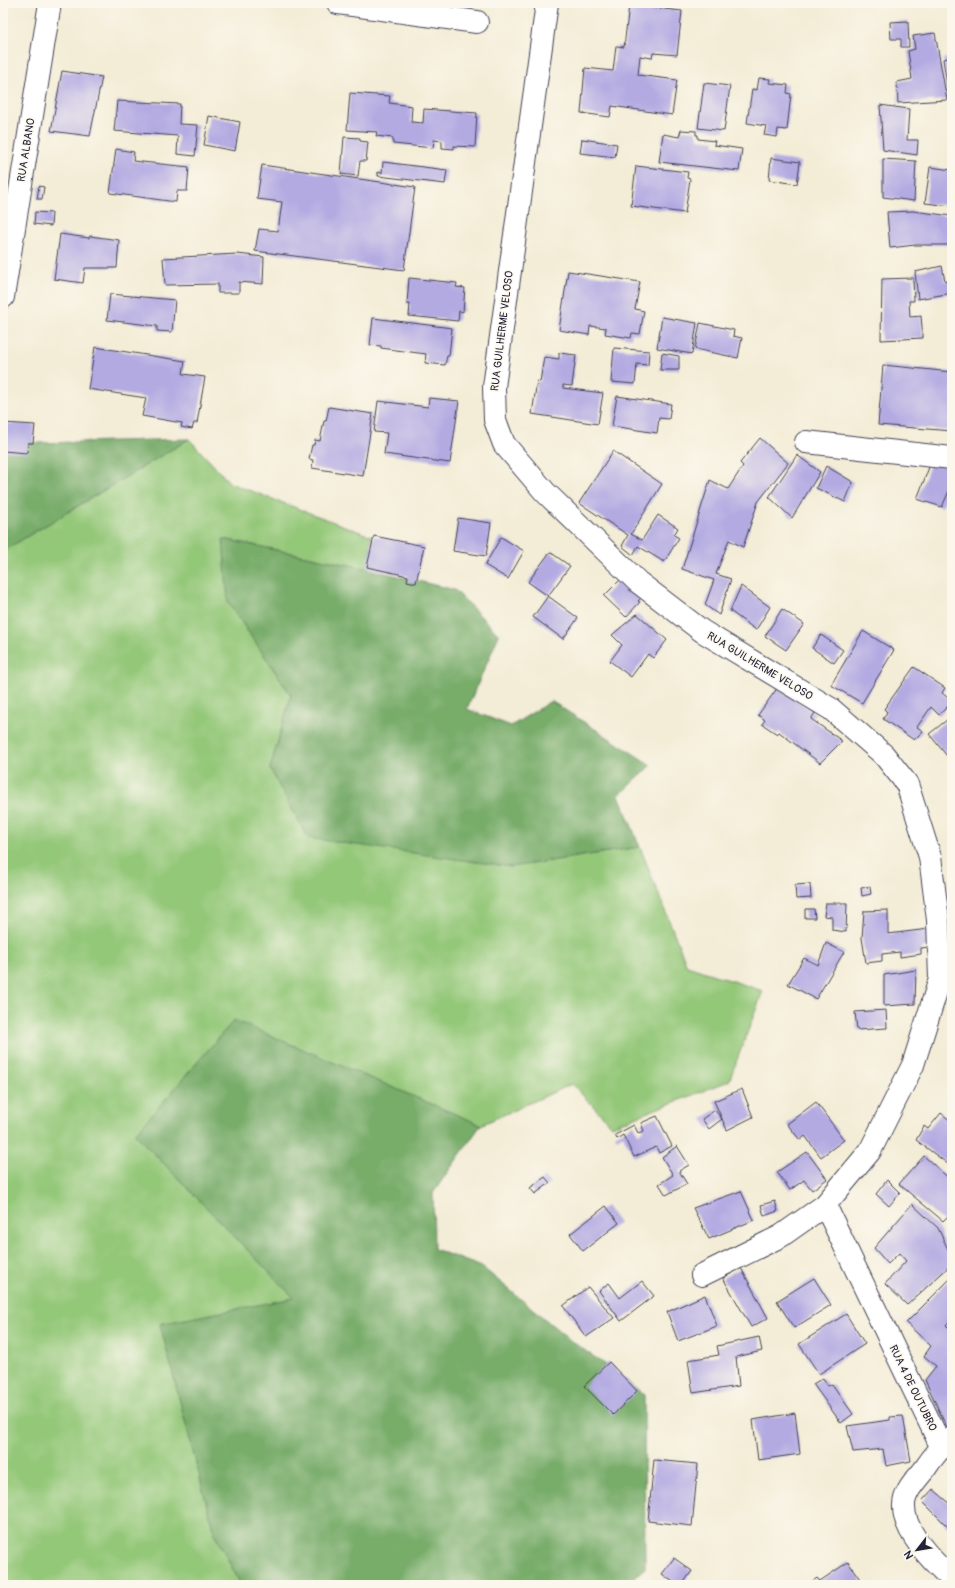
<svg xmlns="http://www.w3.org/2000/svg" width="955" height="1588" font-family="Pangolin,sans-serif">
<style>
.green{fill:#94c879;stroke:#5b755a}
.forest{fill:#77ac69;stroke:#4c6752}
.building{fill:#b3aae2}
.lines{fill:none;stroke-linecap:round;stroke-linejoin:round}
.minor-casing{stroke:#414052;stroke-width:24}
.minor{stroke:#fff;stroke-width:22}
.labels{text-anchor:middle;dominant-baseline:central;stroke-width:3;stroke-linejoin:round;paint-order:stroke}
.street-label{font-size:11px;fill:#22223b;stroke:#fbf7ec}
</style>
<rect width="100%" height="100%" fill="#fbf7ec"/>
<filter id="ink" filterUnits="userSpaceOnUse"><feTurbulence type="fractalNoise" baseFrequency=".025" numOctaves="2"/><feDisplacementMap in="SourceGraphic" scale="8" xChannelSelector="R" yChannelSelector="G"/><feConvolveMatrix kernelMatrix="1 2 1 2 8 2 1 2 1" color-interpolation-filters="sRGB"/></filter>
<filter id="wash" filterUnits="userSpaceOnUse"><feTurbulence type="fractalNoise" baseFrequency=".012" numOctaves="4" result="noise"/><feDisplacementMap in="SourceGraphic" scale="16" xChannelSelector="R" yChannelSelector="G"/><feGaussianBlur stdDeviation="0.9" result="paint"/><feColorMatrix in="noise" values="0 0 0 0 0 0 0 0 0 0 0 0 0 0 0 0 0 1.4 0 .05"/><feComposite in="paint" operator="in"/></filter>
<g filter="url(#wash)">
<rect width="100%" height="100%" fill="#f3ecd6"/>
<path class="green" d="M 189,439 L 230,483 L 371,536 L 369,569 L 224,539 L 228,602 L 291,695 L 270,769 L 511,867 L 640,847 L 687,966 L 763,991 L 729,1081 L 612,1126 L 572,1084 L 481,1125 L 234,1021 L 136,1134 L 295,1298 L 160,1324 L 214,1532 L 241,1585 L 3,1585 L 3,551 Z"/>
<path class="forest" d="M 189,439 L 3,551 L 3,444 Z
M 223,539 L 369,569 L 455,590 L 499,635 L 467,709 L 511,726 L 551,701 L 651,765 L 619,795 L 640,847 L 511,867 L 308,838 L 270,769 L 291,695 L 228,602 Z
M 234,1020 L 481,1125 L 433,1193 L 434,1249 L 482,1267 L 574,1343 L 615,1371 L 644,1395 L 645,1568 L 625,1585 L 241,1585 L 214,1532 L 160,1324 L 294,1298 L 135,1134 Z"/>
<g id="blocks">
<path class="building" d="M 629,5 L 682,11 L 677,55 L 653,53 L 652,58 L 640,56 L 638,75 L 677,80 L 672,115 L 612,106 L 610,117 L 581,113 L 585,68 L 613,71 L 616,46 L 624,47 Z
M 908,21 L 909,47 L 901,47 L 901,39 L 891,39 L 890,22 Z
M 935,33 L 947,100 L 898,103 L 897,82 L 912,79 L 908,51 L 915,49 L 913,36 Z
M 952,57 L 952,111 L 951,111 L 943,59 Z
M 62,71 L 102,77 L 90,136 L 51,131 Z
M 759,78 L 770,79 L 769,83 L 788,85 L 787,93 L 791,94 L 787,130 L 778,129 L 777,137 L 764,135 L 766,126 L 747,123 L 752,89 L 757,90 Z
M 704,83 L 730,86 L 724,131 L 698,128 Z
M 350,93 L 390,96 L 389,103 L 412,106 L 411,122 L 423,123 L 424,109 L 477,113 L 475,147 L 454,146 L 454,149 L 442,148 L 442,141 L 434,140 L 433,148 L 393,144 L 393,138 L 376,136 L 377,132 L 347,130 Z
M 117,101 L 180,104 L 179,124 L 198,125 L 195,156 L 177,154 L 178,136 L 114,131 Z
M 880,105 L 909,109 L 907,140 L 918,140 L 917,155 L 883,150 Z
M 209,116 L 240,122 L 235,151 L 204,145 Z
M 681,130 L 696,131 L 696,135 L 698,135 L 698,139 L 715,141 L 714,145 L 742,149 L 739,171 L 659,162 L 663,134 L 679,137 Z
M 344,137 L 360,138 L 360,141 L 368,142 L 366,161 L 360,161 L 358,176 L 341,174 Z
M 582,139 L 617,144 L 615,157 L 580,153 Z
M 116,149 L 134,152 L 133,161 L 189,167 L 187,191 L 177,191 L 176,202 L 110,193 Z
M 771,158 L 800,162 L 797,184 L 769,180 Z
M 883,159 L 916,161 L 914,201 L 883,197 Z
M 383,162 L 447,170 L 445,184 L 378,176 L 378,172 L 382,173 Z
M 262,165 L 415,187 L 404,270 L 255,251 L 259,229 L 278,231 L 282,202 L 257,199 Z
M 636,166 L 688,172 L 687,178 L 690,179 L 685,213 L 631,206 Z
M 930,167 L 952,170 L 952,206 L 925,203 Z
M 39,186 L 44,187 L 42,199 L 37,199 Z
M 913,211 L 952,216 L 952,245 L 915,245 L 890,248 L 887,212 Z
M 35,212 L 52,213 L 51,226 L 34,224 Z
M 60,234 L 89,238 L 90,236 L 119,240 L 117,268 L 85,268 L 83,283 L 54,279 Z
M 237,254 L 264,257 L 263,284 L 239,282 L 239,293 L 218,293 L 218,284 L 165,285 L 163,258 Z
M 942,266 L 945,281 L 952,280 L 952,293 L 918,299 L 915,272 Z
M 568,271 L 640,282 L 635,309 L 644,311 L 640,334 L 632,333 L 631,338 L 605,334 L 606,328 L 590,326 L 589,335 L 559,330 Z
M 409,278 L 457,283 L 456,287 L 465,288 L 463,312 L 459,311 L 458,321 L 409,316 L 410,304 L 407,304 Z
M 913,278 L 914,301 L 909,301 L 910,317 L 921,316 L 923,338 L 881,340 L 882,279 Z
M 110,294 L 175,300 L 172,332 L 157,331 L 157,326 L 107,320 Z
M 662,317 L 697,323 L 692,354 L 657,348 Z
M 373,318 L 452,328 L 449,356 L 447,356 L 445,365 L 425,363 L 426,354 L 381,348 L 381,346 L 370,345 Z
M 700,323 L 734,330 L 733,336 L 742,338 L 738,358 L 695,349 Z
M 95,347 L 185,361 L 183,374 L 205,377 L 197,423 L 194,423 L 192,429 L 181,427 L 182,423 L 142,416 L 146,398 L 88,389 Z
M 614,348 L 649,351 L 648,365 L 637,364 L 635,384 L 611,382 Z
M 559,353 L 576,355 L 572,386 L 563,385 L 563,388 L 603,393 L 598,424 L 532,414 L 537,381 L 540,382 L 544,357 L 559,359 Z
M 662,353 L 679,356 L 679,370 L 660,370 Z
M 883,365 L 952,372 L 952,431 L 878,425 Z
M 617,396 L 671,404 L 669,419 L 659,418 L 657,433 L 612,426 Z
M 429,398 L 459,401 L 450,463 L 384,454 L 387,433 L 374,432 L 378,401 L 428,407 Z
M 329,407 L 373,414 L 363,476 L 312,468 L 313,460 L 309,459 L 312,445 L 314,445 L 315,440 L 320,441 L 324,421 L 326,421 Z
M 3,423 L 35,425 L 33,443 L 28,443 L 27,453 L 3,451 Z
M 760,438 L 788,463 L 758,502 L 743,547 L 729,540 L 716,574 L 731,579 L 719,615 L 705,605 L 714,580 L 682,569 L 710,480 L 728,489 L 743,466 L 740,463 Z
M 613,451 L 662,484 L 631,534 L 642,540 L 658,515 L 678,528 L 674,535 L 679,538 L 664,562 L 638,546 L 633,555 L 622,546 L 628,535 L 579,503 Z
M 797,455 L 820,472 L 792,518 L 769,497 Z
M 931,462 L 952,464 L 952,484 L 942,507 L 917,499 Z
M 826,466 L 853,482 L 845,502 L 816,488 Z
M 458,518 L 491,523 L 486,556 L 453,551 Z
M 374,536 L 424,546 L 416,583 L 407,581 L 408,576 L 367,567 Z
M 501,537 L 524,551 L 508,579 L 485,565 Z
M 550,552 L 570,566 L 548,596 L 528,582 Z
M 621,579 L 641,598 L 638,601 L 640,602 L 626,617 L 604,596 Z
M 741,586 L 770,607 L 756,630 L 730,611 Z
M 548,596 L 578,618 L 563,639 L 533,617 Z
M 782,609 L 804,624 L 786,650 L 765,636 Z
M 637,614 L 667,640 L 653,658 L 648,654 L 631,677 L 610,661 L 622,645 L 612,635 Z
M 863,631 L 894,650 L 862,703 L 831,685 Z
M 821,635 L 843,650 L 834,663 L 812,648 Z
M 914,667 L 945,688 L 942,693 L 952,701 L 952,702 L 939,715 L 931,707 L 917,727 L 923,731 L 914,740 L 883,719 L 887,712 L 884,709 Z
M 778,687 L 815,713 L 811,719 L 842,741 L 820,763 L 779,732 L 777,734 L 762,724 L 765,720 L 758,715 Z
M 952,716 L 952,762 L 929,734 Z
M 810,884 L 811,898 L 796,899 L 795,885 Z
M 870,887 L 871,894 L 862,896 L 861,888 Z
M 826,903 L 847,903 L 846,932 L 832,930 L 832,917 L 824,916 Z
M 805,909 L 814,909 L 815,918 L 805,918 Z
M 888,910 L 888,934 L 929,929 L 931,947 L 921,948 L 921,954 L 900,957 L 900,952 L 882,954 L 882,961 L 866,963 L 862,938 L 864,911 Z
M 826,943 L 844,952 L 816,999 L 788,984 L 804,958 L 818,965 Z
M 916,970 L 915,1004 L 884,1006 L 884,975 Z
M 886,1010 L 887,1028 L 857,1030 L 855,1012 Z
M 742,1089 L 753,1117 L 727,1130 L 714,1101 Z
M 816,1102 L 844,1140 L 821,1157 L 805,1136 L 800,1140 L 787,1124 Z
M 715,1110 L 722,1119 L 709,1129 L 702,1119 Z
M 941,1113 L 952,1122 L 952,1167 L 916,1140 L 924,1126 L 928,1129 Z
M 657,1116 L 672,1146 L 659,1153 L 656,1147 L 634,1157 L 623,1135 L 617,1139 L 615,1135 L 634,1125 L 638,1133 L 644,1131 L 641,1123 Z
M 677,1146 L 689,1165 L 679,1171 L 687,1184 L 666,1195 L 659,1184 L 673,1175 L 662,1157 Z
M 807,1152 L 827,1179 L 812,1190 L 804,1180 L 790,1190 L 777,1172 Z
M 924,1156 L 952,1181 L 952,1212 L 943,1221 L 899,1184 Z
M 545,1177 L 550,1183 L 535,1194 L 530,1188 Z
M 887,1180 L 900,1193 L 889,1206 L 876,1194 Z
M 741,1191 L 754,1220 L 709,1239 L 693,1208 Z
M 775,1201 L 778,1211 L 764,1216 L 761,1205 Z
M 912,1204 L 938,1228 L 952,1258 L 952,1264 L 907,1305 L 885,1284 L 906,1261 L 899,1253 L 888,1264 L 874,1248 Z
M 606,1206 L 619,1223 L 583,1251 L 570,1234 Z
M 741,1268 L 768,1318 L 751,1327 L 723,1278 Z
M 952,1277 L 952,1318 L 946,1325 L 948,1327 L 952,1322 L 952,1429 L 947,1428 L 925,1380 L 936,1366 L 924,1356 L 931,1346 L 906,1323 Z
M 814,1278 L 831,1305 L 794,1328 L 777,1301 Z
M 642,1281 L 654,1296 L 621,1321 L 599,1291 L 609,1283 L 620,1298 Z
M 588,1287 L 614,1318 L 586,1337 L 563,1306 Z
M 705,1295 L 717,1326 L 678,1341 L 667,1312 Z
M 846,1314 L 865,1344 L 819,1374 L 799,1344 Z
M 759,1337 L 762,1351 L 736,1357 L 739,1386 L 693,1393 L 688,1360 L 719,1355 L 717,1346 Z
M 609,1362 L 637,1391 L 613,1415 L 584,1386 Z
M 823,1378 L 828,1386 L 832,1384 L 853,1414 L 841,1423 L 813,1384 Z
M 795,1413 L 800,1454 L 758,1460 L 753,1420 Z
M 903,1416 L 911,1461 L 886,1466 L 883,1449 L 853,1452 L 847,1426 L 890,1420 L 890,1417 Z
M 654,1460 L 698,1464 L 692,1526 L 648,1521 Z
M 933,1489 L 952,1505 L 952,1531 L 922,1501 Z
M 674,1558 L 692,1571 L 682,1585 L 677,1585 L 662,1574 Z
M 848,1562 L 864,1585 L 807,1585 L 817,1578 L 820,1581 Z"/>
</g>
</g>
<g filter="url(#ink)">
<use href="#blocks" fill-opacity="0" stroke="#414052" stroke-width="1"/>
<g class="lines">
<defs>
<path id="minor" d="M 338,3 L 477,22
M 547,3 L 494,387 L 495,420 L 504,444 L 545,492 L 638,582 L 702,631 L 831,709 L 884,755 L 907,784 L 930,857 L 938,920 L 940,979 L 913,1065 L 870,1151 L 825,1205 L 781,1236 L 702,1275
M 3,297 L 50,3
M 806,442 L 952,458
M 825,1205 L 941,1446
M 952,1438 C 940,1447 932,1458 924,1470 C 916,1480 903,1493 904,1507 C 904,1533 934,1563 952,1579"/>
</defs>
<use href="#minor" class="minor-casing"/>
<use href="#minor" class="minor"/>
</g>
</g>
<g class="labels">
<g class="street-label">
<text transform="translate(26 150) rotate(-81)">RUA ALBANO</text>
<text transform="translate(502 331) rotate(-83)">RUA GUILHERME VELOSO</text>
<text transform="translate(760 666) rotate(31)">RUA GUILHERME VELOSO</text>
<text transform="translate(913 1388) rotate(64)">RUA 4 DE OUTUBRO</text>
</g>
</g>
<rect width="955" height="1588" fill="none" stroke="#fbf7ec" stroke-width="16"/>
<g transform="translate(917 1550) rotate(239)" stroke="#fbf7ec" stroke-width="3" paint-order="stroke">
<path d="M0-3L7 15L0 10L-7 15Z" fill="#22223b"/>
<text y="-6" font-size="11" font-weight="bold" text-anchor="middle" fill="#22223b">N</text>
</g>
</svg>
